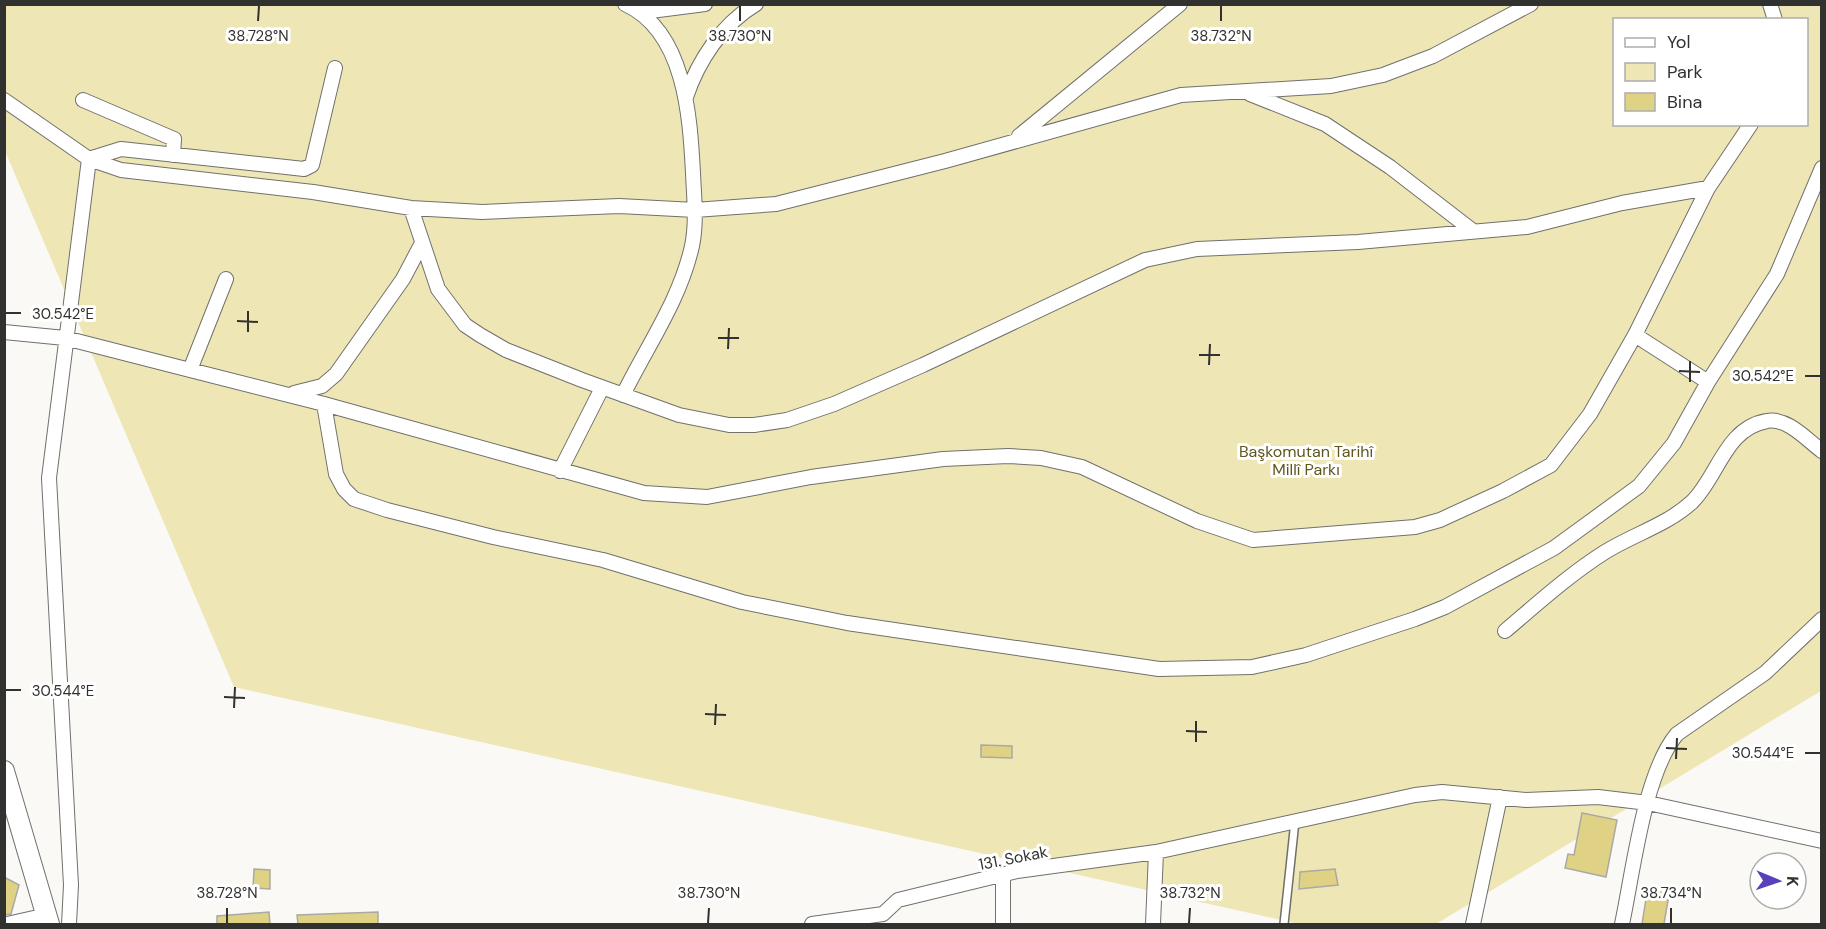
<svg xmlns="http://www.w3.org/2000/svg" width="1826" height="929" font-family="'DM Sans',sans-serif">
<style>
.green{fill:#eee7b5;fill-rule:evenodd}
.building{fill:#dfd285;stroke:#aaa9a5;stroke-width:1.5}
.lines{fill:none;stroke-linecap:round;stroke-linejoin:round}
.service-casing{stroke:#70706c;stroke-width:10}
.minor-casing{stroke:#70706c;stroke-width:16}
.secondary-casing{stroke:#70706c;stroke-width:22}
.service{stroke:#fff;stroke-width:7}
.minor{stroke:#fff;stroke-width:14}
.secondary{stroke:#fff;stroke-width:20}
.ticks{fill:none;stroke:#31312f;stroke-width:2}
.labels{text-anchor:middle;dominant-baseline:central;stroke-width:6;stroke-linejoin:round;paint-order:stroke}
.park-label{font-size:16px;fill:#5f561d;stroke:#fff}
.street-label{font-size:16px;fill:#31312f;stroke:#fff}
.ticks-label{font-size:15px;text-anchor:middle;fill:#31312f;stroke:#fff;stroke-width:6;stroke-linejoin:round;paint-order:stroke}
</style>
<rect width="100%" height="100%" fill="#faf9f5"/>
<path class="green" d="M 4,5 L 1821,5 L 1821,691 L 1436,924 L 1299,924 L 234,687 L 5,151 ZM 1614,20 L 1806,20 L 1806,124 L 1614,124 Z"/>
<path class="building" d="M 981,745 L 1012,746 L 1012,758 L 981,757 Z
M 1582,813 L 1617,820 L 1606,877 L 1565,868 L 1568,854 L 1574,855 Z
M 254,869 L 270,870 L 270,889 L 253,888 Z
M 1335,869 L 1338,885 L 1299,889 L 1300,872 Z
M 4,877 L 19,885 L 11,914 L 4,915 Z
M 1648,886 L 1670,889 L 1664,924 L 1642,924 Z
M 269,912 L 270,924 L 217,924 L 217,916 Z
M 378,912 L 378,924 L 298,924 L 297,915 Z"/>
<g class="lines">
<defs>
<path id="service" d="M 1284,924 L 1295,821"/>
<path id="minor" d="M 1770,4 L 1775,20
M 643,12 L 705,4
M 1250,94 L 1325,124 L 1390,167 L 1473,231
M 686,97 C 698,61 722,24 756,4
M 4,100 L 89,159 L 49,478 L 71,885 L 69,924
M 83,100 L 174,139 L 173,155
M 1019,136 L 1180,4
M 89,159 L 121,170 L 313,192 L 411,208 L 482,212 L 619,206 L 695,210 L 776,204 L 945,161 L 1181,95 L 1331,86 L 1383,75 L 1433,56 L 1531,4
M 89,159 L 121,149 L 304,169 L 312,165 L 335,68
M 411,208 L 438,289 L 465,325 L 480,335 L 506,350 L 582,380 L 679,415 L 729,425 L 754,425 L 787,420 L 834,404 L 923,365 L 1145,260 L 1197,249 L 1358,242 L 1527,227 L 1622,203 L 1708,188
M 4,332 L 65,338 L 190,370 L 324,404 L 644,493 L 707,497 L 811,477 L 943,459 L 1008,456 L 1041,458 L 1082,467 L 1197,521 L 1253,540 L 1415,527 L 1440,520 L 1503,491 L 1551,465 L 1590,414 L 1635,335 L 1708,188 L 1751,124
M 1635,335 L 1708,382
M 190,370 L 226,279
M 294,393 L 322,386 L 336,374 L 403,279 L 422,243
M 623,395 C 647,346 680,300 692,246 C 697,222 694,197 693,173 C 690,116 685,31 625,4
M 324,404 L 336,474 L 344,489 L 354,499 L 387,510 L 493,537 L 603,560 L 742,602 L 847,623 L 1159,669 L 1252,667 L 1306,655 L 1415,619 L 1445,607 L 1554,548 L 1639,486 L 1674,443 L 1708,382 L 1777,274 L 1822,168
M 560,471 L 602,388
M 1505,631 C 1537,604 1570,574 1605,552 C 1634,534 1667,525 1692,502 C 1718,477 1725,428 1767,421 C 1787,417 1807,440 1822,451
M 1003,875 L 1003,924
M 7,924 L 47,915
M 812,924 L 883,914 L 898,900 L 1017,871 L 1156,852 L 1415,795 L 1442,792 L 1526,800 L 1598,797 L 1648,803 L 1822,841
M 1153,924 L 1156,852
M 1473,924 L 1500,797
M 1622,924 C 1633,873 1644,773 1677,734 L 1765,673 L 1822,619"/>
<path id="secondary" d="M 4,771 L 49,924"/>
</defs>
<use href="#service" class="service-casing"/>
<use href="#minor" class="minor-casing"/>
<use href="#secondary" class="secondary-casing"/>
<use href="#service" class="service"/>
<use href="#minor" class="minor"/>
<use href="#secondary" class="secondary"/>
</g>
<path class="ticks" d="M 258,21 L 259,6M 740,21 L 740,6M 1221,21 L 1221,6M 6,313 L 21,313M 237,321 L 258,322M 248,332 L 248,311M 718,338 L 739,338M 728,349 L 729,328M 1199,355 L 1220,355M 1209,365 L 1210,344M 1679,371 L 1700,372M 1805,376 L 1820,376M 1690,382 L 1690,361M 6,690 L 21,690M 224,697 L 245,698M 234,708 L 235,687M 705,714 L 726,715M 715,725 L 716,704M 1186,731 L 1207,732M 1196,742 L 1196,721M 1666,748 L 1687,749M 1805,753 L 1820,753M 1676,759 L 1677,738M 227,923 L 227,908M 708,923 L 709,908M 1189,923 L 1190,908M 1671,923 L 1671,908"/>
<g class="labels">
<g class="park-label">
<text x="1306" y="451">Başkomutan Tarihî<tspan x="1306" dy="18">Millî Parkı</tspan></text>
</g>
<g class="street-label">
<text transform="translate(1013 858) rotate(-11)">131. Sokak</text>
</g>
</g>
<g class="ticks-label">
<text x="258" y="41">38.728°N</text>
<text x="740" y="41">38.730°N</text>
<text x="1221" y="41">38.732°N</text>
<text x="63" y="319">30.542°E</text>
<text x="1763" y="381">30.542°E</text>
<text x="63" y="696">30.544°E</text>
<text x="1763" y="758">30.544°E</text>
<text x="227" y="898">38.728°N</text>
<text x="709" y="898">38.730°N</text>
<text x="1190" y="898">38.732°N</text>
<text x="1671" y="898">38.734°N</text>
</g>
<rect width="1826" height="929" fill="none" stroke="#31312f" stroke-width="12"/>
<rect x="1613" y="18" width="195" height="108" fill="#ffffff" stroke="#adadac" stroke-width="1.5"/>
<rect x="1625" y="38" width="30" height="9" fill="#ffffff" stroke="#adadac" stroke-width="1.5"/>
<text x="1667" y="48" font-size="18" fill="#31312f">Yol</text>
<rect x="1625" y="63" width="30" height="18" fill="#eee7b5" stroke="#adadac" stroke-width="1.5"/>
<text x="1667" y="78" font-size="18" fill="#31312f">Park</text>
<rect x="1625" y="93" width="30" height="18" fill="#dfd285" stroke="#adadac" stroke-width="1.5"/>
<text x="1667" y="108" font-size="18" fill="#31312f">Bina</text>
<g transform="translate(1778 881) rotate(92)"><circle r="28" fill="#ffffff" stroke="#adadac" stroke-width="1.5"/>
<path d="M0-4.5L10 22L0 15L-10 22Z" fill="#5841b9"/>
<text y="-9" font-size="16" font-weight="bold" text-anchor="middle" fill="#31312f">K</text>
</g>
</svg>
